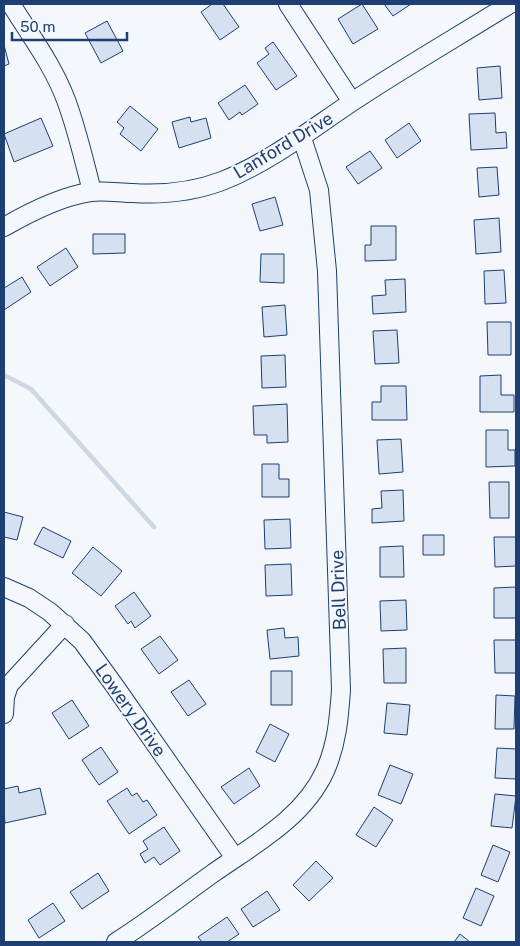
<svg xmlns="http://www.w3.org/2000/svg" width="520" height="946" font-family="'Public Sans',sans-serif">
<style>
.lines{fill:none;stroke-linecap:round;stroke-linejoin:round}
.stream{stroke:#cfd7e4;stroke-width:4.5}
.building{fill:#d5e0f0;stroke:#1d3f73}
.minor-casing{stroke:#1d3f73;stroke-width:20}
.minor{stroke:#f4f7fb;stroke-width:18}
.labels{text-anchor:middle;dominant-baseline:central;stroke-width:4;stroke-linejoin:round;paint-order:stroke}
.street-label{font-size:18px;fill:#1d3f73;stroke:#f4f7fb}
</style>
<rect width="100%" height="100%" fill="#f4f7fb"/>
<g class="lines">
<path class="stream" d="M 4,375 L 31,389 L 154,527"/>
</g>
<path class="building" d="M 212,4 L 223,4 L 239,27 L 220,40 L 201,12 Z
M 362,4 L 378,29 L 353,44 L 338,19 Z
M 384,4 L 411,4 L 393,16 Z
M 107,21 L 123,51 L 101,63 L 85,33 Z
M 273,42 L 297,76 L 276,90 L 257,63 L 269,54 L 265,48 Z
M 4,45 L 9,64 L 4,66 Z
M 500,66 L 502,98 L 479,100 L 477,68 Z
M 245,85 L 258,104 L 242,115 L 240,112 L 229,120 L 218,103 Z
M 130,106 L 158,129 L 141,151 L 120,134 L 124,128 L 117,122 Z
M 495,113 L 496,133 L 506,132 L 507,148 L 471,150 L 469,114 Z
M 190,117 L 191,122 L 206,118 L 211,138 L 179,148 L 172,122 Z
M 41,118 L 53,146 L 14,162 L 4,134 Z
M 409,123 L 421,141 L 397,158 L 385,140 Z
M 370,151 L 382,168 L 358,184 L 346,167 Z
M 497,167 L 499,195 L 479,197 L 477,168 Z
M 275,197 L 283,225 L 260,231 L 252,204 Z
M 499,218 L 501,252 L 476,254 L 474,220 Z
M 371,226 L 396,226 L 396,260 L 365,261 L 365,245 L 371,245 Z
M 93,234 L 125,234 L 125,253 L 93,254 Z
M 66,248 L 78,267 L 50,286 L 37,267 Z
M 261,254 L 284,254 L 284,283 L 260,282 Z
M 504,270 L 506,303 L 485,304 L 484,271 Z
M 22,277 L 31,292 L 4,310 L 4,288 Z
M 405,279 L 406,312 L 373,314 L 372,296 L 386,295 L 385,280 Z
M 285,305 L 287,335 L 264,337 L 262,307 Z
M 487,322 L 511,322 L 511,355 L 488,355 Z
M 397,330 L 399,363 L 375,364 L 373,331 Z
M 285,355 L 286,387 L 262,388 L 261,356 Z
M 501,375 L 501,395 L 514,395 L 514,412 L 480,412 L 480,376 Z
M 381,386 L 406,386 L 407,420 L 372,420 L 372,402 L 381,402 Z
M 287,404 L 288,442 L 267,443 L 267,435 L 254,435 L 253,406 Z
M 486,430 L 508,430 L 508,450 L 515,450 L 515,466 L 486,467 Z
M 401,439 L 403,472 L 379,474 L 377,440 Z
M 262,464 L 279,464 L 279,479 L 289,479 L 289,497 L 262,497 Z
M 489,482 L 509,482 L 509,518 L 490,518 Z
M 403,490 L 404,521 L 372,523 L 372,509 L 382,508 L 381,491 Z
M 4,512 L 23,517 L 17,540 L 4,537 Z
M 290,519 L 291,548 L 265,549 L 264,520 Z
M 43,527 L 71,541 L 63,558 L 34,544 Z
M 423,535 L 444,535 L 444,555 L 423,555 Z
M 494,537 L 516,537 L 516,566 L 495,567 Z
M 403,546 L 404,577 L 380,577 L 380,547 Z
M 93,547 L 122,571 L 101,596 L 72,573 Z
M 291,564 L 292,595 L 266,596 L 265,565 Z
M 516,587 L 516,618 L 494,618 L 494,588 Z
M 134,592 L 151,616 L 135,628 L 131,621 L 128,624 L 115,606 Z
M 406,600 L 407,630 L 381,631 L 380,601 Z
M 284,628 L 285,638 L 298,637 L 299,656 L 270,659 L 267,630 Z
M 160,636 L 178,660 L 159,674 L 141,649 Z
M 494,640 L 516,640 L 516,673 L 495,673 Z
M 406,648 L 406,683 L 384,683 L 383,649 Z
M 271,671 L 292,671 L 292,705 L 271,705 Z
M 189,680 L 206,704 L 188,716 L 171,692 Z
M 496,695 L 515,696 L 514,729 L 495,729 Z
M 72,700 L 89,726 L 69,739 L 52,713 Z
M 387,703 L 410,705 L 407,735 L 384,733 Z
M 270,724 L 289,734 L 275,762 L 256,752 Z
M 101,747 L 118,772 L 99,785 L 82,760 Z
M 497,748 L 516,749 L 516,779 L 495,778 Z
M 390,765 L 413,774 L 401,804 L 378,795 Z
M 249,768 L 260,786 L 234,804 L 221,787 Z
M 18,786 L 19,793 L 40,788 L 46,814 L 5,823 L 4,815 L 4,789 Z
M 127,788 L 132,796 L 137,793 L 143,802 L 147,800 L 157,815 L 129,834 L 107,801 Z
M 495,794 L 516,796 L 512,828 L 491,826 Z
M 374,807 L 393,820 L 376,847 L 356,835 Z
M 164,827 L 180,851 L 160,865 L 154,857 L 145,863 L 140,854 L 148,849 L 143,841 Z
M 493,845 L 510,852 L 498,882 L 481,875 Z
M 316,861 L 333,878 L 309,901 L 293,885 Z
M 98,873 L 109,891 L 82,909 L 70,892 Z
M 476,888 L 494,896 L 481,926 L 463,918 Z
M 267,891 L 280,910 L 253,927 L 241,909 Z
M 53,903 L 65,921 L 39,938 L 28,920 Z
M 227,917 L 239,934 L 227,942 L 202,942 L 198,937 Z
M 460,934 L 470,942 L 454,942 Z"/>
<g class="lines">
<defs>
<path id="minor" d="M 11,4 C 30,35 53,65 66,100 C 77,129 84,161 92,191
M 288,4 L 352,102
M 4,227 C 30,212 61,196 91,192 C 104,190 120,193 133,193 C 165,195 193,192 222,181 C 270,162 310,130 352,102 C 403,68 457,37 510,4
M 4,587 L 29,598 L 50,612 L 82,641 L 114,685 L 235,858
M 4,714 L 5,697 L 9,685 L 65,624
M 116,942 C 149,921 180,897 212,874 C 253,845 303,819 325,771 C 337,744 339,718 341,690 L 327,271 L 319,190 L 302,138"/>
</defs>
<use href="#minor" class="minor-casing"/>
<use href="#minor" class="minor"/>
</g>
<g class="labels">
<g class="street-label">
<text transform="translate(283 145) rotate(-31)">Lanford Drive</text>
<text transform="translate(338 590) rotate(-92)">Bell Drive</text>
<text transform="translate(131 710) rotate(55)">Lowery Drive</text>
</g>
</g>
<rect width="520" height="946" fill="none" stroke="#1d3f73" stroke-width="10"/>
<path d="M12 32v8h115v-8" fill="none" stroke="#1d3f73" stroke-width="2.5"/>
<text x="20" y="32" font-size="15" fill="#1d3f73" stroke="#f4f7fb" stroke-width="4" paint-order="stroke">50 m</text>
</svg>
